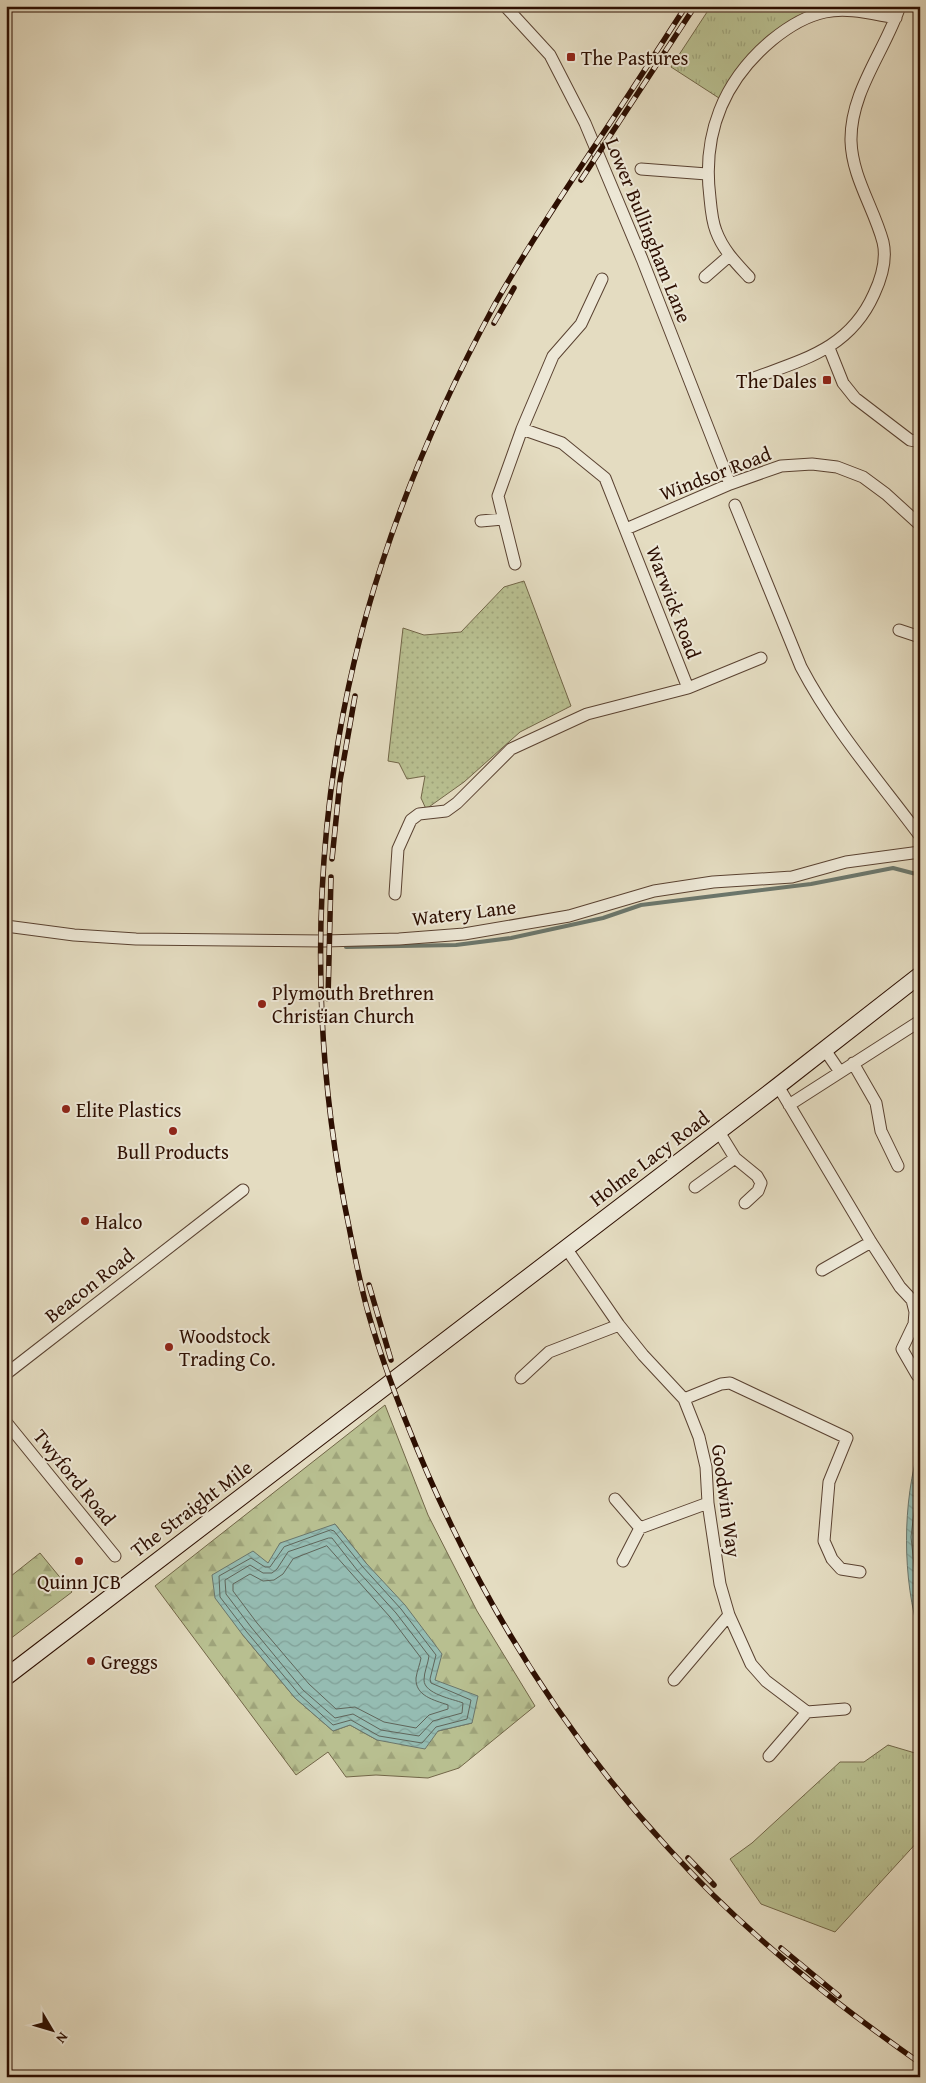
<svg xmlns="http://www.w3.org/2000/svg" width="926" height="2083" font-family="'Gentium Book Plus',serif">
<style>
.grass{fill:url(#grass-tufts);stroke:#726648}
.forest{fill:url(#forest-firs);stroke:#726648;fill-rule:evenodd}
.park{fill:url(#park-dots);stroke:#726648}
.water{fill:url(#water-waves);stroke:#6b766b}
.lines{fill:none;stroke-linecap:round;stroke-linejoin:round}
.shore{stroke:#60655a;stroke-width:1}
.stream{stroke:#6b766b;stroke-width:4}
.street-casing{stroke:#5a4231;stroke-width:13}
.secondary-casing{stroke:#2c0e01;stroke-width:18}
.street{stroke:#ede8d7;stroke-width:11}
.secondary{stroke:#ede8d7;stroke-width:16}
.rail-casing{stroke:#2c0e01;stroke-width:5.5}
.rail{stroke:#ede8d7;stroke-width:4;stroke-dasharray:11;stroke-linecap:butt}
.poi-dot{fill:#8f2418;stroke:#ede8d7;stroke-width:2}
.labels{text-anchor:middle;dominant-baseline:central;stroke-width:4;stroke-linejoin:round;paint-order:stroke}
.poi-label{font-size:20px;fill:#2c0e01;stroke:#ede8d7;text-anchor:start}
.street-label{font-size:20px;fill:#2c0e01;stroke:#ede8d7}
</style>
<defs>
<pattern id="grass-tufts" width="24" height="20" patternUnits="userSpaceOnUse" patternTransform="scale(1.25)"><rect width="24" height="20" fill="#b8bf90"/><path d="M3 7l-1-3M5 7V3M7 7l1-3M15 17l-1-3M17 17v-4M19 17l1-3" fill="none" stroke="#9ea37a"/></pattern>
<pattern id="forest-firs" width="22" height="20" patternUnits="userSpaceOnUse" patternTransform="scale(1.25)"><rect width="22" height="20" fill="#b8bf90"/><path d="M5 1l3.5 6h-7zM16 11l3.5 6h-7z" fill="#9ea37a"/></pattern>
<pattern id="park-dots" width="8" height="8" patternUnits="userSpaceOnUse" patternTransform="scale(1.25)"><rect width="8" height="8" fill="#b8bf90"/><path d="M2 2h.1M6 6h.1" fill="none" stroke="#9ea37a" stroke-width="1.8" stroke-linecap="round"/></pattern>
<pattern id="water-waves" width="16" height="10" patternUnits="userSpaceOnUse" patternTransform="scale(1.25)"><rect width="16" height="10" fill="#95bcb2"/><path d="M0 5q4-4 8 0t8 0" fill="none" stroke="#81a097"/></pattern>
</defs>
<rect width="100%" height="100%" fill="#e4dcc1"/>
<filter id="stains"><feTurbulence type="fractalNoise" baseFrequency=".004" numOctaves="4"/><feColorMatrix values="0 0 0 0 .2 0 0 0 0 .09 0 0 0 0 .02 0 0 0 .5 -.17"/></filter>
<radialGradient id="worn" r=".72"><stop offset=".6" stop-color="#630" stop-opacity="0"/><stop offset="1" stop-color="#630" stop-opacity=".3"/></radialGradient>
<path class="grass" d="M 711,6 L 898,6 L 894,19 L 844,10 L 808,16 L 762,48 L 722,100 L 671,67 Z
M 888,1745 L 915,1753 L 920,1761 L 920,1839 L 835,1932 L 761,1904 L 730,1859 L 752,1843 L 840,1762 L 864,1762 Z"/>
<path class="forest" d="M 385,1405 L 428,1515 L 477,1611 L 535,1706 L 459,1768 L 428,1778 L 376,1775 L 346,1777 L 328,1752 L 296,1775 L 155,1586 ZM 335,1524 L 366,1563 L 435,1680 L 472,1723 L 438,1731 L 377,1740 L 350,1725 L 333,1731 L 295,1698 L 242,1634 L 268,1563 Z
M 40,1553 L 72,1592 L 6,1642 L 6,1580 Z"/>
<path class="park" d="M 524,581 L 571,706 L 520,732 L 464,782 L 426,809 L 421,798 L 425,776 L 407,779 L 399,763 L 388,761 L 403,628 L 424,635 L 461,632 L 504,587 Z"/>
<path class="water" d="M 920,1444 L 920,1637 C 902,1578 902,1503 920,1444 Z
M 335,1524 L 366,1563 L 405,1605 L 442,1654 L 435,1680 L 478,1696 L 472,1723 L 438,1731 L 425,1749 L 377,1740 L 350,1725 L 333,1731 L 295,1698 L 242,1634 L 215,1598 L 212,1575 L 253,1551 L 268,1563 L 280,1543 Z"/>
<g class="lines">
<path class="shore" d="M 920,1462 L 911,1537 L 920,1620
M 920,1513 L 917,1537 L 920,1568
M 331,1530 L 334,1531 L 362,1566 L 401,1609 L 436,1655 L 430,1679 L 431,1683 L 471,1700 L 467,1719 L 436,1727 L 422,1743 L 379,1736 L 351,1720 L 333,1725 L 299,1694 L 246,1631 L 220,1597 L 219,1576 L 251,1558 L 265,1567 L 270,1567 L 284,1547 Z
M 329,1538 L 332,1538 L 357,1570 L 396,1613 L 429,1656 C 428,1664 424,1672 424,1680 C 424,1694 453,1699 463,1703 L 462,1713 L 433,1721 L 419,1736 L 381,1730 L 353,1714 L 335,1718 L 303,1690 L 251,1627 L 226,1594 L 225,1580 L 250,1565 L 263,1573 L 272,1573 L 277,1569 L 288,1552 Z
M 327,1546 L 390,1617 L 421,1658 C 420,1664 417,1671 416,1678 C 415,1696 434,1700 448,1705 L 448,1709 L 429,1715 L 416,1728 L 384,1722 L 355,1707 L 336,1709 L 309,1684 L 257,1623 L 233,1591 L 233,1584 L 250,1574 L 263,1581 L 274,1580 L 283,1574 L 293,1559 Z"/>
<path class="stream" d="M 346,947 L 456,945 L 511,938 L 603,918 L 641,905 L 811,884 L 893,868 L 920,875"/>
<defs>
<path id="street" d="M 505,6 L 550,55 L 585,123 L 642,259 L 730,484
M 641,169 L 707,174
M 705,277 L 729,256
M 749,277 C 736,263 723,250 716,231 C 712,221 711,209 710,198 C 702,135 723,81 772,40 C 788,27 805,16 825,12 C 848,7 872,14 896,18
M 829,348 L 843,383 L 855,398 L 910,440 L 915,441 L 920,439
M 754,378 C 805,359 850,348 874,294 C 881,279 887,259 883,242 C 874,208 852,177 851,141 C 850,92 885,51 900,6
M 522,429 L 553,356 L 581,324 L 602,279
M 735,505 L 801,667 C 833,728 879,781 920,836
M 481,521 L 503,519
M 626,529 L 730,484 L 781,466 L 812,464 L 837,467 L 863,477 L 886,494 L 920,525
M 515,564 L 498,496 L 522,429 L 562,443 L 605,478 L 688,688 L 761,658
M 899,630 L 920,637
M 395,894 L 398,849 L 411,820 L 419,814 L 446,811 L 457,803 L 511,749 L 587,714 L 688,688
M 6,926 L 74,935 L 136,939 L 324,941 L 399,939 L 464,934 L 569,916 L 654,891 L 713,882 L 792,877 L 846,862 L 920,852
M 825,1050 L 840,1072
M 853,1063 L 876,1103 L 881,1131 L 898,1166
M 778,1086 L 871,1242 L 900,1287 L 912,1300 L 915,1312 L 914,1324 L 902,1349 L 917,1375
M 789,1105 L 920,1021
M 719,1132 L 735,1158 L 757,1176 L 761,1183 L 758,1191 L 745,1203
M 695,1187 L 735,1158
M 566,1248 L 619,1325 L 643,1355 L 684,1399 L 699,1437 L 706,1467 L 708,1503 L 720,1584 L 729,1615 L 751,1664 L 766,1681 L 807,1712
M 822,1270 L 871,1242
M 6,1374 L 243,1190
M 521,1378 L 549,1352 L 619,1325
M 684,1399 L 721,1384 L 730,1383 L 847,1438 L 829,1482 L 824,1541 L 832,1559 L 841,1569 L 860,1572
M 6,1422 L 115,1556
M 615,1499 L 640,1528 L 708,1503
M 623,1561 L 640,1528
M 674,1680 L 729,1615
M 769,1756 L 807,1712 L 845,1709"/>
<path id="secondary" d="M 6,1677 L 778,1086 L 920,975"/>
</defs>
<use href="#street" class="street-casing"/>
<use href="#secondary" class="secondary-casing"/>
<use href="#street" class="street"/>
<use href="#secondary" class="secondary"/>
<defs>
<path id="rail" d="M 686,6 C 658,49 631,92 602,135 C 565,190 528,246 495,304 C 450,387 411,474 382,563 C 312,777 303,1008 349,1227 C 355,1258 361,1289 370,1319 C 380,1353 392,1386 405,1419 C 467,1577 554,1724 669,1849 C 744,1932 829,1999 920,2063
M 581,180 L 695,6
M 494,323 L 514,288
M 332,859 L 340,781 L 355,696
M 328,999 L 331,877
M 369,1285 L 391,1360
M 688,1858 L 714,1885
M 781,1948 L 839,1996"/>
</defs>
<use href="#rail" class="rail-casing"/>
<use href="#rail" class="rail"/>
</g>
<g class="poi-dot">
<rect x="566" y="52" width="10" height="10" rx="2.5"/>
<rect x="822" y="375" width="10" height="10" rx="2.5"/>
<circle cx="262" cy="1004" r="5"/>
<circle cx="66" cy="1109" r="5"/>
<circle cx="173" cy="1131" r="5"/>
<circle cx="85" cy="1221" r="5"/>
<circle cx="169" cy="1347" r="5"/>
<circle cx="79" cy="1561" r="5"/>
<circle cx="91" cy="1661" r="5"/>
</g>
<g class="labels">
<g class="poi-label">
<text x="581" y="57">The Pastures</text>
<text x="817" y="380" text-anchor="end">The Dales</text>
<text x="272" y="992">Plymouth Brethren<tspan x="272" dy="23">Christian Church</tspan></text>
<text x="76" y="1109">Elite Plastics</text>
<text x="173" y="1151" text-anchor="middle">Bull Products</text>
<text x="95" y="1221">Halco</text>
<text x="179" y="1335">Woodstock<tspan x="179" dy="23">Trading Co.</tspan></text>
<text x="79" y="1581" text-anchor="middle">Quinn JCB</text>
<text x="101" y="1661">Greggs</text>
</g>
<g class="street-label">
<text transform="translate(649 230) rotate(68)">Lower Bullingham Lane</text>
<text transform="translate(715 473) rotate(-21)">Windsor Road</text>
<text transform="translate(674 602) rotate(69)">Warwick Road</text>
<text transform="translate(464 912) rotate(-7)">Watery Lane</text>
<text transform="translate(649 1158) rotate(-37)">Holme Lacy Road</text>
<text transform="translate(89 1285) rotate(-38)">Beacon Road</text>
<text transform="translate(75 1477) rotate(51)">Twyford Road</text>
<text transform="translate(727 1501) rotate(82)">Goodwin Way</text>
<text transform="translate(191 1508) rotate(-37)">The Straight Mile</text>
</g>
</g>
<rect width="926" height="2083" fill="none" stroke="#e4dcc1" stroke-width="25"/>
<rect x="8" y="8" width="911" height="2068" fill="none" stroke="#2c0e01" stroke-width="2.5"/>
<rect x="12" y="12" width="901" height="2058" fill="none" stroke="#2c0e01"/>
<g transform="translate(52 2030) rotate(128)" stroke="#ede8d7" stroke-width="4" paint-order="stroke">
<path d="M0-4L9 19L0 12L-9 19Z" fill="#2c0e01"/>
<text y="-8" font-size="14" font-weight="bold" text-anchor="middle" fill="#2c0e01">N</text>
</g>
<rect width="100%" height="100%" filter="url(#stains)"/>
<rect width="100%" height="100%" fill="url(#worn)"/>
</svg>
